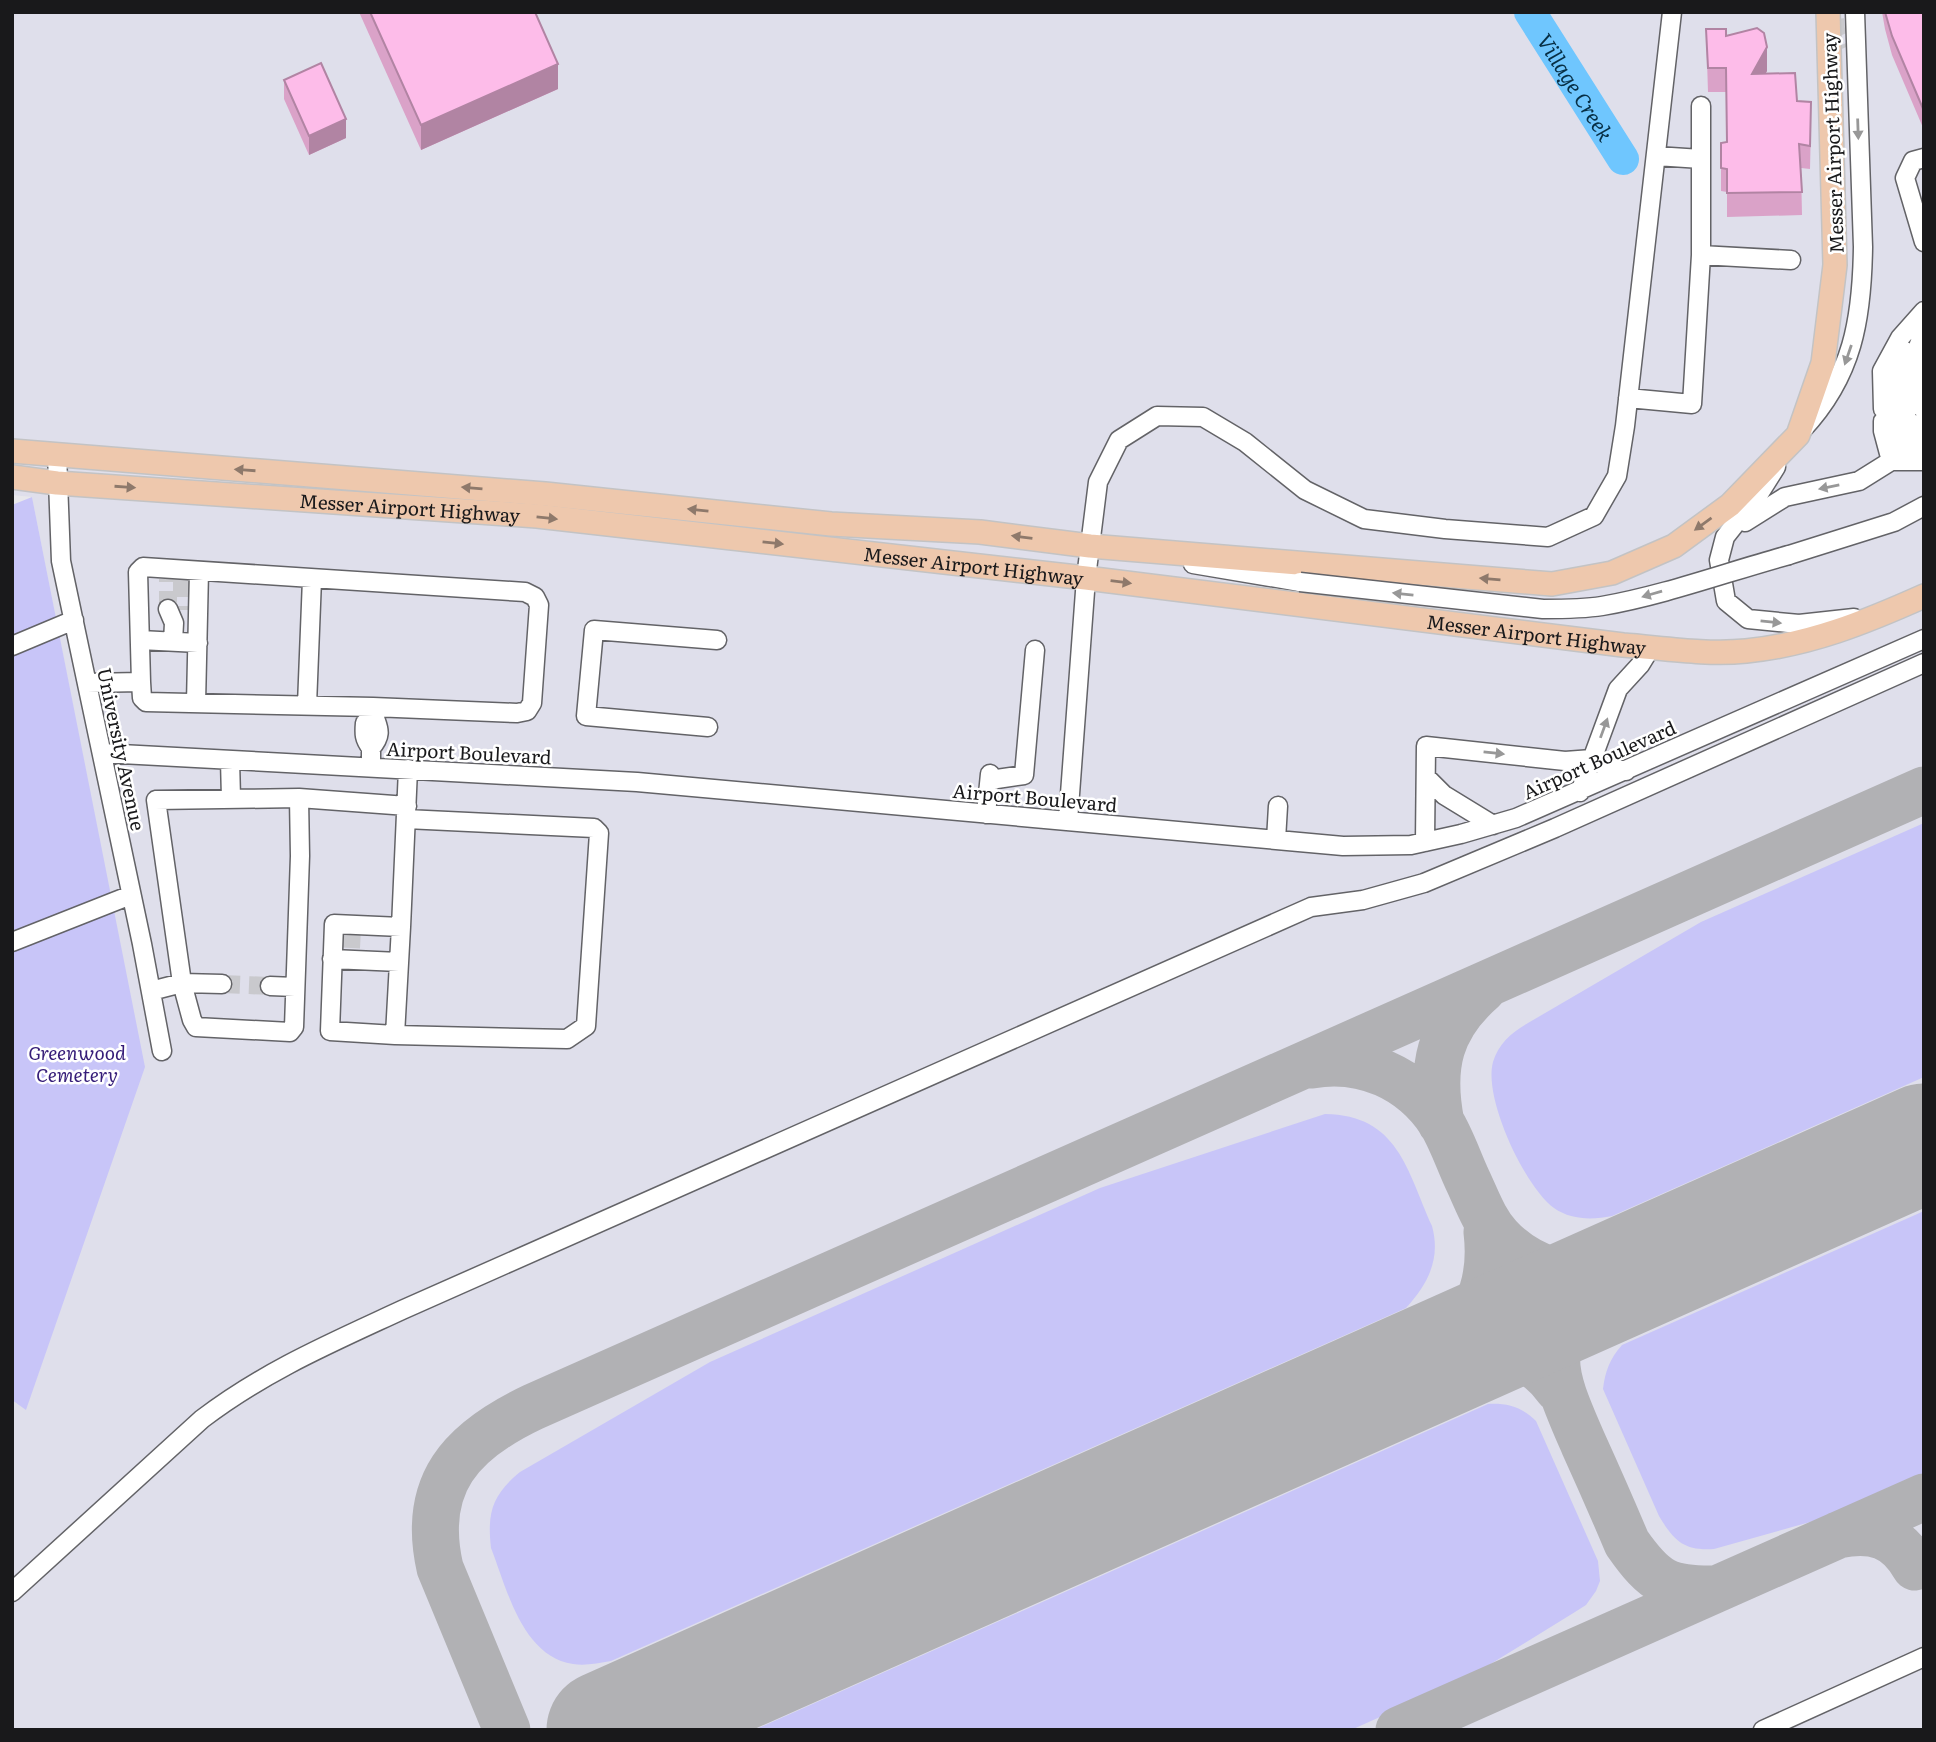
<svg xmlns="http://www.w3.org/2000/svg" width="1936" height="1742" font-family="Literata,serif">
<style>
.built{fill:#dfdfeb}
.green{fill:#c8c5f8}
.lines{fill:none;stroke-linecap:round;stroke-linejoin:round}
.river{stroke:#6fc6fe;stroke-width:32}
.taxiway{stroke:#b1b1b4;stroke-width:47}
.runway{stroke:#b1b1b4;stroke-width:119}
.minor-tunnel{stroke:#c9c9cd;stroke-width:18;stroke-dasharray:18 9;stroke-linecap:butt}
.minor-casing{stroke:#636367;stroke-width:21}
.major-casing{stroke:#c3c3c4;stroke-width:26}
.minor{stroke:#fff;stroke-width:18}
.major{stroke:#eec8ad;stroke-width:23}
.minor-bridge-casing{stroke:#636367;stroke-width:21;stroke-linecap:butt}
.minor-bridge{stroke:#fff;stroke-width:18}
.wall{fill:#daa2c8}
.shaded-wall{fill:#b184a3}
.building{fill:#fdbce9;stroke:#b184a3;stroke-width:2}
.oneway{fill:#989898}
.oneway2{fill:#8e796b}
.labels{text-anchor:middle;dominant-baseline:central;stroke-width:5;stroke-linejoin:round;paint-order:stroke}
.street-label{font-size:19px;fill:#19191b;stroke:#fff}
.park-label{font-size:19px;font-style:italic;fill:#351c78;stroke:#fff}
.water-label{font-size:21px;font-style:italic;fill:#072f45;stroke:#fff}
</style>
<rect width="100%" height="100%" fill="#e8e8ec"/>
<path class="built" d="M 12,12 L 1924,12 L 1924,1730 L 12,1730 L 12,1400 L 26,1409 L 144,1067 L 32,497 L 12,495 Z"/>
<path class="green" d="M 32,497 L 145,1067 L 26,1410 L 12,1400 L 12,505 Z
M 1924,823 L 1924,1077 L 1612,1216 C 1592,1220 1571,1220 1554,1208 C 1525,1187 1483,1098 1493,1062 C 1498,1044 1512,1032 1528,1023 L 1701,922 Z
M 1325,1114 C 1398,1115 1407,1170 1432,1226 C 1441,1259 1428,1284 1406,1308 L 611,1661 C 598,1663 586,1666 573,1664 C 522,1656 507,1589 491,1548 C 487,1513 492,1495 520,1472 L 710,1362 L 1100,1188 Z
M 1924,1211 L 1924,1476 L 1835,1515 L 1714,1549 C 1684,1551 1674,1541 1659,1516 L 1603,1389 C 1605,1372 1610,1358 1622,1345 Z
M 1488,1404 C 1507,1403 1522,1407 1536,1421 L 1598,1561 L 1600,1581 L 1596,1591 L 1586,1605 L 1575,1612 L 1471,1676 L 1351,1730 L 754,1730 Z"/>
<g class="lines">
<path class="river" id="s1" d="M 1530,12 L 1623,159"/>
<path class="taxiway" d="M 1311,1065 C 1363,1056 1412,1078 1441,1122 C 1452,1140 1459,1162 1468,1181 C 1477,1200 1484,1221 1499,1237 C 1530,1271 1573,1279 1617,1280
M 1441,1123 C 1430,1067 1439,1027 1483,989
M 1491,1232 L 1556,1382
M 1608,1284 C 1534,1336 1553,1374 1584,1445 C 1599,1478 1613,1510 1627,1543 C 1655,1583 1668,1590 1716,1589
M 1467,1347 C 1505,1347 1535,1357 1558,1389
M 1426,1365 C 1471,1329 1494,1291 1487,1232
M 1838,1535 C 1873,1528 1897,1535 1915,1567
M 507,1730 L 440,1568 C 421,1484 461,1441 533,1407 L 1924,790
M 1399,1730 L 1924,1497"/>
<path class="runway" d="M 606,1730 L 1924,1143"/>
<path class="minor-tunnel" d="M 1835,19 L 1836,30 L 1844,48
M 182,579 L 182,610
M 168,609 L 168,579
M 351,948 L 352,928
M 222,984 L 270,986"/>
<defs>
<path id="minor" d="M 1701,106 L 1701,255 L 1791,260
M 1656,156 L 1701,159
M 1924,158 L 1913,161 L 1905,178 L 1924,242
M 1628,398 L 1692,404 L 1701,255
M 1909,408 L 1909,371 L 1924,331
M 1883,409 L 1882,371 L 1900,338 L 1924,311
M 1896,409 L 1895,371 L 1905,351
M 1923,409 L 1924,365
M 1883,421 L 1883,431 L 1891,461
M 1896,421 L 1897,456
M 1909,421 L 1910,461
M 1923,421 L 1923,461
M 1802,430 C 1853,376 1862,319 1863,247 L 1855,12
M 57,454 L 61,561 L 142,944 L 162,1051
M 1776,467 L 1759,494 L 1725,537 L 1719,560 L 1726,601 L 1748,619 L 1799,624 L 1854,618
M 1745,522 L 1785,497 L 1859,481 L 1891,461 L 1924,461
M 1789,555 L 1894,522 L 1924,506
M 1193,564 L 1300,582
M 168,609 L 174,623 L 173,642
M 140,640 L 198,643
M 12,646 L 74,620
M 87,683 L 141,682 L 138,572 L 143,567 L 525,592 L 535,597 L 539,605 L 532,703 L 527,711 L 517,713 L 373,707 L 146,702 L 142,698 L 141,682
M 196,703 L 199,571
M 307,705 L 312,579
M 708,727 L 586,716 L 594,630 L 717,640
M 371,748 C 387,730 373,724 373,707
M 102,753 L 637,782 L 1343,846 L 1411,845 L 1461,834 L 1516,818 L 1924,639
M 230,760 L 231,798
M 371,767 L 371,748 C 364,739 364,734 365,723 L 373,715
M 1426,777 L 1444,795 L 1493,825
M 990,780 L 1024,775 L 1035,650
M 1580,792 L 1618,689 L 1640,665 L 1651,647
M 299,798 L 407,806
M 986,814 L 990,774
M 406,819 L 594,828 L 599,833 L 586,1026 L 567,1039 L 395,1035 L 330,1031 L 334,924 L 401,927 L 408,769
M 1068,821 L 1086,578 L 1098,482 L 1119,440 L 1157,416 L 1203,417 L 1245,442 L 1305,490 L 1364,519 L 1445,529 L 1548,537 L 1594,516 L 1617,476 L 1625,426 L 1672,12
M 1276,840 L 1278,806
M 1425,842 L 1426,746 L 1565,761 L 1592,759 L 1607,768 L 1626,771
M 12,942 L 131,895
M 332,959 L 399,962
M 270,986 L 295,987
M 151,991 L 182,983 L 156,800 L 299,798 L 300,856 L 294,1027 L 290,1032 L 196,1027 L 192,1020 L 182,983 L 222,984
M 395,1035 L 401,927
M 12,1592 L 202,1419 C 265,1371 331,1343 402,1310 L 1311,907 L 1363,900 L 1424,883 L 1555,828 L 1924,663
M 1763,1730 L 1924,1657"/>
<g id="major">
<path d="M 12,451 L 545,494 L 831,524 L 980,532 L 1090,546 L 1552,584 L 1612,573 L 1674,546 L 1730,505 L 1798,435 L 1823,363 L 1835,265 L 1828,12"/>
<path id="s2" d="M 12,477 L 57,483 L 537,516 L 1086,578 L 1623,645 C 1663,648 1706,655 1746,651 C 1809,645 1866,622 1924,596"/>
</g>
</defs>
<use href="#minor" class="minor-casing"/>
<use href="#major" class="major-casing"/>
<use href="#minor" class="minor"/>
<use href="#major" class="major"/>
<defs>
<path id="minor-bridge" d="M 1300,582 L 1543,609 C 1562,609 1583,609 1602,606 C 1665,595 1727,572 1789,555"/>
</defs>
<use href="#minor-bridge" class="minor-bridge-casing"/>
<use href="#minor-bridge" class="minor-bridge"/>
</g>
<path class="wall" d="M 359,12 L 535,12 L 558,89 L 421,150 Z
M 1882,12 L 1924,12 L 1924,130 L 1892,55 L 1885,29 Z
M 1706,29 L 1726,36 L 1767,71 L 1765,74 L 1797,101 L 1811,125 L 1810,169 L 1801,168 L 1802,215 L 1727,217 L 1727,192 L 1721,191 L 1721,143 L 1727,142 L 1726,92 L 1708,92 Z
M 284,80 L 346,138 L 309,155 L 284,99 Z"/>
<path class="shaded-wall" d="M 1767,47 L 1767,71 L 1752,98 L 1752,74 Z
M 558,64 L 558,89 L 421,150 L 421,125 Z
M 346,119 L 346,138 L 309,155 L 309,136 Z"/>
<path class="building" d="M 370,12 L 535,12 L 558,64 L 421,125 Z
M 1885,12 L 1924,12 L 1924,111 L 1892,36 Z
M 1757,28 L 1764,33 L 1767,47 L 1752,74 L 1795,73 L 1797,101 L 1811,102 L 1810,146 L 1799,144 L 1802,192 L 1727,193 L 1727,169 L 1721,168 L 1721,143 L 1727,142 L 1726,68 L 1708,68 L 1706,29 L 1726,29 L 1726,36 Z
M 321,63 L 346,119 L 309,136 L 284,80 Z"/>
<defs><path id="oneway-solid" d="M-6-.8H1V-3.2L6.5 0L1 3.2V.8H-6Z" transform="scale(1.75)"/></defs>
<g class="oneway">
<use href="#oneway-solid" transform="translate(1858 129) rotate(88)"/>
<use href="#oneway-solid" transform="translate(1848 355) rotate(109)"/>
<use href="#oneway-solid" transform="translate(1829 487) rotate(169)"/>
<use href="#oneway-solid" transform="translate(1403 594) rotate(-174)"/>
<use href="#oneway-solid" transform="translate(1652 594) rotate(164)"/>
<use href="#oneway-solid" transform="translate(1771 622) rotate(6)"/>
<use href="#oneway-solid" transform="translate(1604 728) rotate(-70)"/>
<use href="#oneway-solid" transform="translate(1494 753) rotate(6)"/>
</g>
<g class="oneway2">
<use href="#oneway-solid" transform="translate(245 470) rotate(-176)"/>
<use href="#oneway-solid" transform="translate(125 487) rotate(4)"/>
<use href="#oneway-solid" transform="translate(472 488) rotate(-175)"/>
<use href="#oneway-solid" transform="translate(698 510) rotate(-174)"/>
<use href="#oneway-solid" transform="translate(547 518) rotate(6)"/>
<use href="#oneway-solid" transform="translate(1703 524) rotate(144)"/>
<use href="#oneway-solid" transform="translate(1022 537) rotate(-173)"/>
<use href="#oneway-solid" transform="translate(773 543) rotate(6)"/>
<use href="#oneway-solid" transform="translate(1490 579) rotate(-175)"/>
<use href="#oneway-solid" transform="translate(1121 582) rotate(7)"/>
</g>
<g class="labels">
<g class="street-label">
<text transform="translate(1832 143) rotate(-92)">Messer Airport Highway</text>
<text stroke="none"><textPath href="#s2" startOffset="399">Messer Airport Highway</textPath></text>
<text stroke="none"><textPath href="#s2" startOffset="966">Messer Airport Highway</textPath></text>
<text stroke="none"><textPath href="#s2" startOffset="1533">Messer Airport Highway</textPath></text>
<text transform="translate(122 749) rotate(78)">University Avenue</text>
<text transform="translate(469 752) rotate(3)">Airport Boulevard</text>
<text transform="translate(1599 759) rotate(-24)">Airport Boulevard</text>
<text transform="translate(1035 797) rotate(5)">Airport Boulevard</text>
</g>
<g class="park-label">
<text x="77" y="1052">Greenwood<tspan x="77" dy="22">Cemetery</tspan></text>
</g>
<g class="water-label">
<text stroke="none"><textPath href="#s1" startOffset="88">Village Creek</textPath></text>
</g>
</g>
<rect width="1936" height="1742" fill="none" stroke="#19191b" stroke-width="28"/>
</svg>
